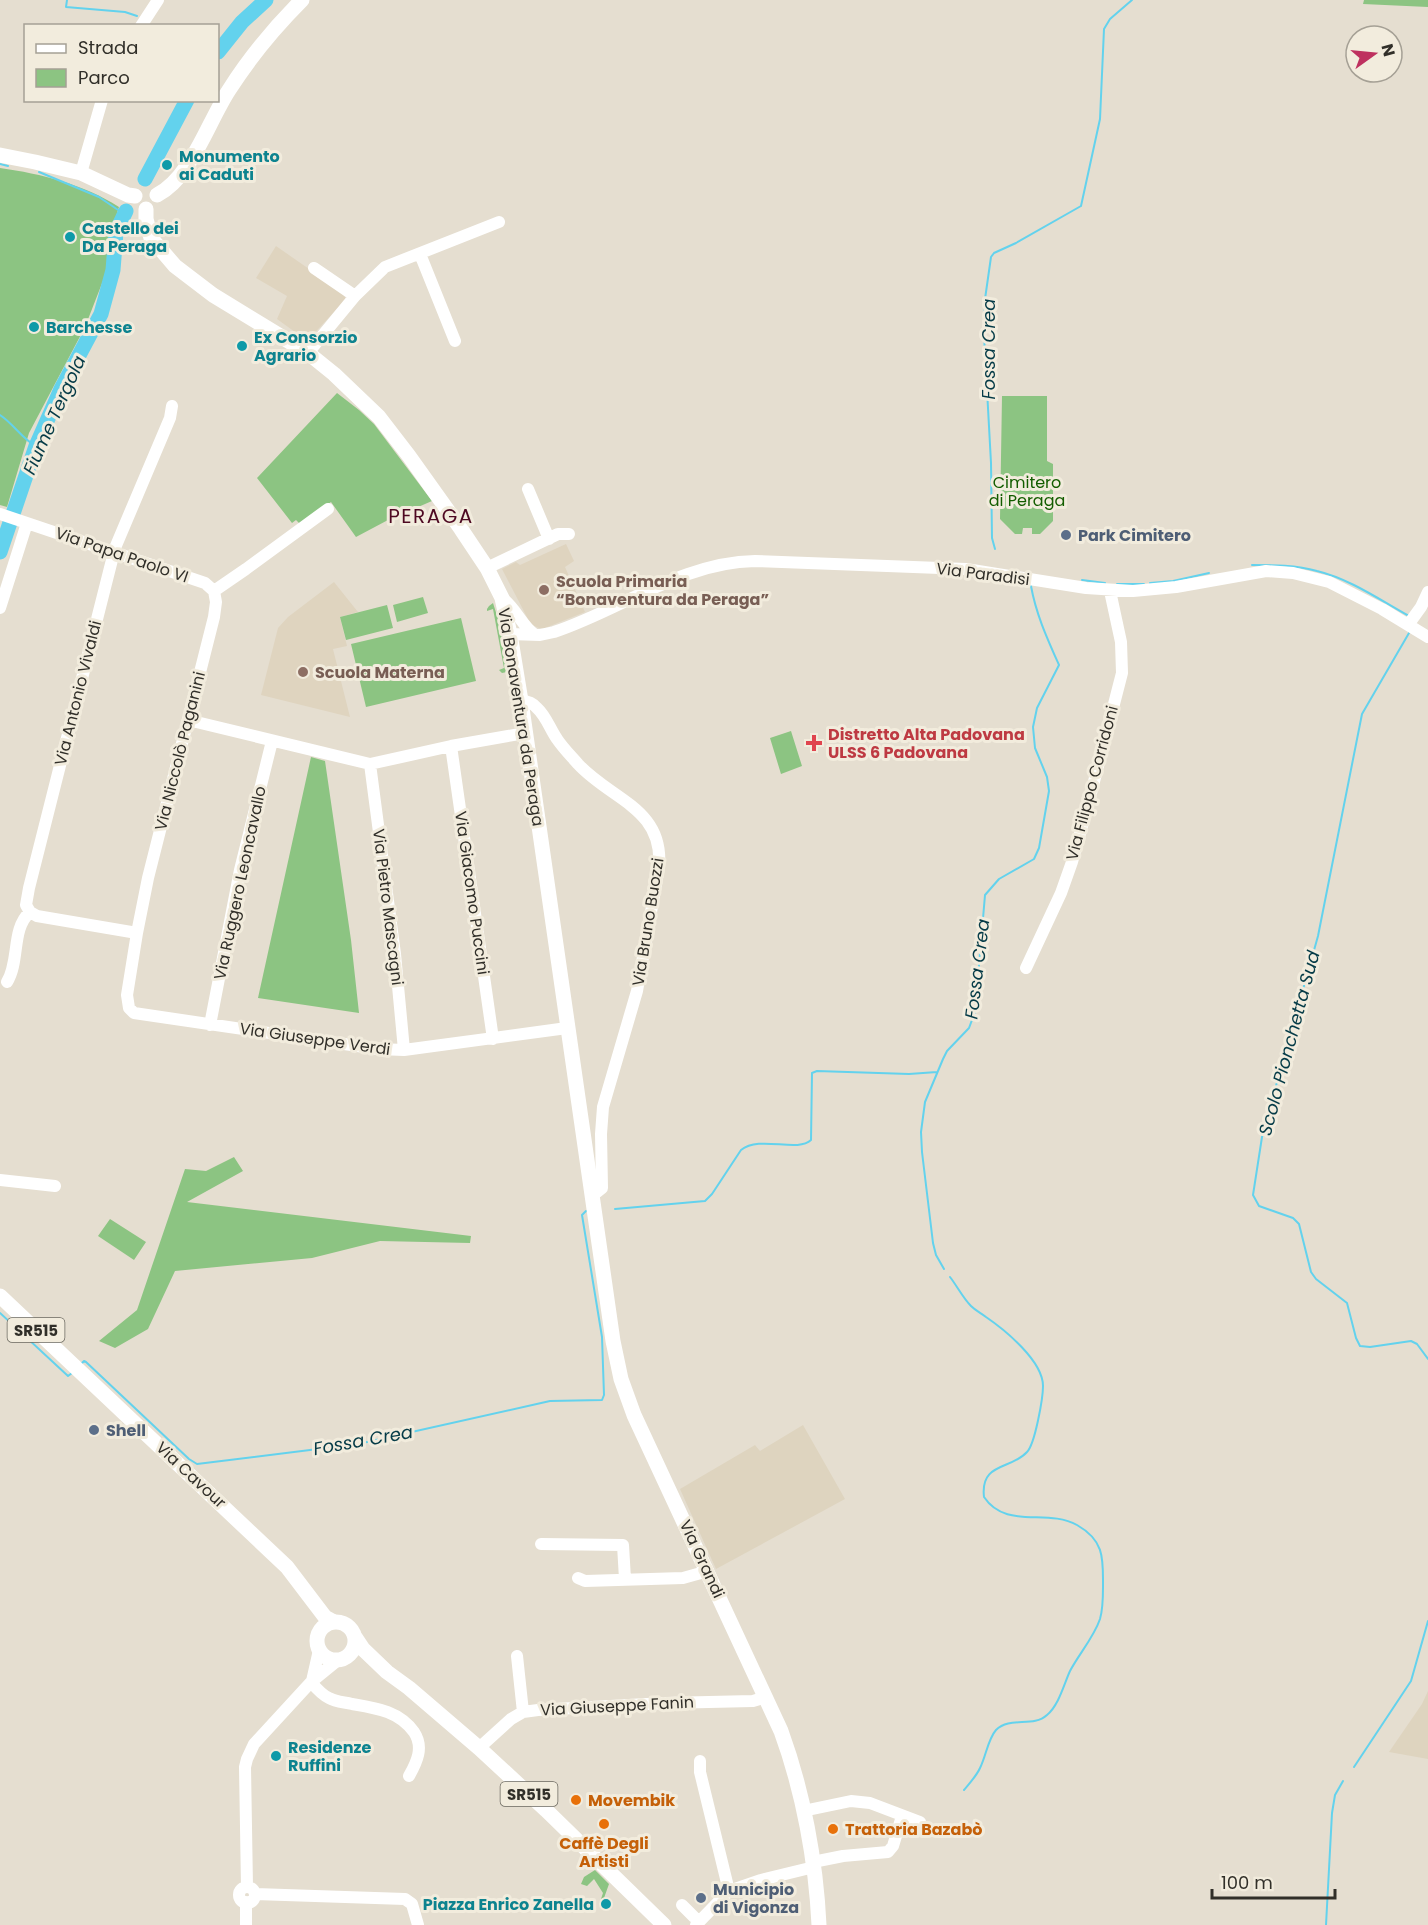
<svg xmlns="http://www.w3.org/2000/svg" width="1428" height="1925" font-family="Poppins,sans-serif">
<style>
.built{fill:#ded4bf}
.education{fill:#dfd4bf}
.green{fill:#8cc482}
.lines{fill:none;stroke-linecap:round;stroke-linejoin:round}
.stream{stroke:#63d2ed;stroke-width:2}
.river{stroke:#63d2ed;stroke-width:15}
.minor{stroke:#fff;stroke-width:12}
.major{stroke:#fff;stroke-width:15}
.culture-dot{fill:#0f9aa8;stroke:#f2ecdd;stroke-width:2}
.service-dot{fill:#5c6f8a;stroke:#f2ecdd;stroke-width:2}
.education-dot{fill:#8d6e63;stroke:#f2ecdd;stroke-width:2}
.health-dot{fill:#e0444e;stroke:#f2ecdd;stroke-width:2}
.food-dot{fill:#e8710a;stroke:#f2ecdd;stroke-width:2}
.labels{text-anchor:middle;dominant-baseline:central;stroke-width:6;stroke-linejoin:round;paint-order:stroke}
.shield{fill:#f2ecdd;stroke:#6b685f;stroke-width:1.5}
.shield-label{font-size:15px;font-weight:bold;fill:#312f29}
.culture-label{font-size:16px;font-weight:bold;fill:#0d838f;stroke:#f2ecdd;text-anchor:start}
.park-label{font-size:16px;fill:#135d00;stroke:#f2ecdd}
.service-label{font-size:16px;font-weight:bold;fill:#4e5e75;stroke:#f2ecdd;text-anchor:start}
.street-label{font-size:16px;fill:#312f29;stroke:#f2ecdd}
.education-label{font-size:16px;font-weight:bold;fill:#785e54;stroke:#f2ecdd;text-anchor:start}
.health-label{font-size:16px;font-weight:bold;fill:#be3a42;stroke:#f2ecdd;text-anchor:start}
.food-label{font-size:16px;font-weight:bold;fill:#c56008;stroke:#f2ecdd;text-anchor:start}
.water-label{font-size:18px;font-style:italic;fill:#053b47;stroke:#f2ecdd}
.quarter-label{font-size:20px;letter-spacing:1.5px;fill:#4e0922;stroke:#f2ecdd}
</style>
<rect width="100%" height="100%" fill="#e5ded0"/>
<path class="built" d="M 803,1425 L 845,1499 L 716,1569 L 680,1489 L 755,1445 L 760,1451 Z
M 1428,1691 L 1428,1759 L 1389,1752 L 1422,1704 Z"/>
<path class="education" d="M 276,246 L 342,292 L 346,299 L 308,340 L 306,340 L 277,319 L 287,296 L 256,278 Z
M 566,544 L 574,561 L 565,567 L 585,612 L 545,628 L 539,628 L 532,625 L 529,621 L 502,569 L 516,562 L 520,565 Z
M 334,582 L 358,612 L 340,617 L 347,646 L 333,649 L 350,717 L 261,695 L 278,628 L 288,617 Z"/>
<path class="green" d="M 1364,0 L 1428,0 L 1428,7 L 1363,4 Z
M 0,168 C 42,174 83,184 119,207 L 111,232 L 108,268 L 85,327 L 29,433 L 7,507 L 0,505 Z
M 337,393 L 359,410 L 374,424 L 432,501 L 388,520 L 356,537 L 331,502 L 300,524 L 296,520 L 292,523 L 257,478 Z
M 1002,396 L 1047,396 L 1047,461 L 1053,464 L 1053,521 L 1040,534 L 1032,534 L 1032,528 L 1023,528 L 1022,534 L 1015,534 L 1000,519 Z
M 423,597 L 428,613 L 397,622 L 393,605 Z
M 493,603 L 499,622 L 507,672 L 502,673 L 499,670 L 504,668 L 493,609 L 487,611 L 487,609 L 489,606 Z
M 387,605 L 393,628 L 346,640 L 340,617 Z
M 461,618 L 476,681 L 366,707 L 351,644 Z
M 791,731 L 802,766 L 781,774 L 770,738 Z
M 311,757 L 325,761 L 351,940 L 359,1013 L 258,998 Z
M 234,1157 L 243,1171 L 187,1202 L 471,1236 L 470,1243 L 380,1241 L 312,1258 L 175,1271 L 148,1329 L 115,1348 L 99,1341 L 137,1310 L 185,1169 L 206,1171 Z
M 110,1219 L 146,1242 L 134,1260 L 98,1236 Z
M 595,1870 L 609,1884 L 604,1898 L 601,1899 L 603,1893 L 594,1879 L 587,1886 L 581,1884 L 584,1877 Z"/>
<g class="lines">
<path class="stream" d="M 67,0 L 66,7 L 125,12 L 137,16
M 0,164 L 8,166
M 39,172 L 99,197 L 124,214
M 0,415 C 14,424 22,439 36,446
M 995,549 L 992,538 L 991,463 L 984,335 L 985,299 L 991,257 L 994,253 L 1016,243 L 1081,206 L 1100,119 L 1104,29 L 1110,19 L 1132,0
M 1252,565 C 1274,565 1296,565 1317,571 C 1350,579 1380,600 1409,616
M 1082,580 L 1105,583
M 1150,583 L 1173,581 L 1209,573
M 1117,584 L 1144,584
M 1409,633 L 1362,714 L 1318,936 L 1274,1093 L 1267,1113 L 1262,1137 L 1253,1195 L 1259,1206 L 1293,1218 L 1299,1224 L 1311,1272 L 1316,1279 L 1347,1303 L 1356,1338 L 1360,1346 L 1370,1347 L 1411,1341 L 1417,1344 L 1428,1359
M 615,1209 L 705,1201 L 712,1194 L 741,1150 C 760,1135 797,1153 811,1140 L 812,1073 L 817,1071 L 909,1074 L 937,1072
M 944,1269 L 936,1255 L 933,1243 L 922,1152 L 921,1132 L 925,1102 L 943,1059 L 947,1051 L 969,1028 L 975,1012 L 985,895 L 999,879 L 1034,859 L 1039,848 L 1049,791 L 1047,777 L 1035,748 L 1033,727 L 1037,708 L 1059,665 C 1047,638 1036,614 1031,586
M 950,1277 C 957,1286 963,1298 971,1306 C 976,1311 981,1313 986,1317 C 1005,1330 1043,1361 1043,1386 C 1043,1398 1035,1444 1027,1452 C 1011,1470 980,1462 984,1497 C 1006,1530 1047,1508 1077,1525 C 1105,1541 1103,1559 1103,1587 C 1103,1597 1103,1609 1100,1619 C 1094,1637 1079,1654 1070,1671 C 1064,1684 1059,1705 1047,1715 C 1033,1728 1010,1716 996,1730 C 988,1739 986,1756 980,1768 C 977,1775 970,1783 964,1790
M 0,1313 L 68,1376 L 72,1373
M 80,1365 L 84,1361 L 86,1362 L 189,1459 L 197,1464 L 358,1444 L 550,1401 L 602,1400 L 604,1395 L 602,1337 L 582,1215 L 586,1211
M 1354,1767 L 1411,1681 L 1428,1621
M 1326,1925 L 1332,1813 L 1335,1795 L 1343,1781"/>
<path class="river" d="M 218,52 L 242,22 L 266,0
M 145,179 L 187,100
M 0,552 L 36,446 L 61,389 L 101,314 L 113,270 L 116,232 L 126,211"/>
<path class="minor" d="M 141,26 L 158,0
M 81,173 L 102,100
M 420,254 L 455,341
M 314,268 L 355,296
M 308,353 L 355,296 L 385,267 L 499,222
M 528,489 L 549,539
M 0,514 L 205,583 L 214,591
M 487,568 L 558,534 L 569,534
M 214,591 L 216,602 L 214,617 L 148,878 L 137,933 L 127,995 L 129,1008 L 134,1013 L 378,1049 L 404,1050 L 567,1028
M 214,591 L 246,569 L 328,509
M 502,598 C 516,608 521,625 535,635
M 0,608 L 27,523
M 1408,625 L 1421,607 L 1428,592
M 510,634 L 540,635 L 554,632 C 621,610 682,562 755,561 L 966,569 L 1086,588 L 1133,591 L 1176,587 L 1266,571 L 1293,573 L 1329,582 L 1382,609 L 1428,637
M 521,701 C 527,701 533,703 537,708 C 546,716 550,729 557,739 C 563,748 571,756 578,764 C 611,800 664,808 659,867 L 637,991 L 603,1107 L 601,1134 L 602,1188 L 597,1192 L 592,1192
M 188,720 L 370,764 L 451,746 L 525,733
M 451,746 L 493,1039
M 370,764 L 395,954 L 404,1050
M 30,912 L 37,916 L 137,933
M 1026,968 L 1061,893 L 1072,862 L 1089,801 L 1122,673 L 1121,642 L 1110,591
M 7,982 C 20,961 11,929 30,912 L 26,905 L 29,888 L 115,548 L 170,418 L 172,406
M 210,1025 L 240,870 L 272,741
M 0,1180 L 55,1186
M 541,1544 L 623,1545 L 625,1579
M 578,1578 L 585,1581 L 683,1578 L 708,1571
M 517,1656 L 523,1712
M 312,1681 L 319,1650
M 311,1682 C 316,1688 322,1695 329,1698 C 336,1702 344,1702 352,1704 C 376,1708 399,1711 414,1732 C 424,1747 417,1762 409,1776
M 479,1748 L 511,1719 L 523,1712 L 538,1710 L 665,1703 L 753,1701 L 766,1697
M 700,1761 L 700,1772 L 729,1891
M 803,1811 L 851,1801 L 870,1803 L 920,1822
M 813,1862 L 843,1856 L 888,1852 L 893,1846 L 902,1816
M 247,1887 L 245,1767 L 247,1759 L 254,1744 L 311,1682 L 338,1660
M239 1895a8 8 0 1 1 16 0a8 8 0 1 1-16 0Z
M 255,1894 L 405,1899 L 412,1904 L 418,1925
M 682,1905 L 694,1917
M 246,1925 L 246,1902
M 696,1925 L 729,1891 L 761,1880 L 814,1867"/>
<path class="major" d="M 0,155 L 35,162 L 81,173 L 128,195 L 135,196
M 157,195 C 191,178 208,122 229,90 C 250,57 275,27 302,0
M 146,209 L 146,219 L 151,238 L 175,266 L 213,295 L 308,353 L 334,374 L 379,417 L 409,456 L 461,529 L 487,568 L 502,598 L 510,634 L 521,701 L 613,1341 L 621,1379 L 634,1415 L 781,1731 C 803,1791 816,1861 819,1925
M 0,1296 L 287,1567 L 325,1617 L 334,1622
M317 1641a19 19 0 1 1 38 0a19 19 0 1 1-38 0Z
M 355,1637 L 363,1649 L 387,1672 L 409,1688 L 479,1748 L 546,1810 L 664,1925"/>
</g>
<g class="culture-dot">
<circle cx="167" cy="165" r="6"/>
<circle cx="70" cy="237" r="6"/>
<circle cx="34" cy="327" r="6"/>
<circle cx="242" cy="346" r="6"/>
<circle cx="276" cy="1756" r="6"/>
<circle cx="606" cy="1904" r="6"/>
</g>
<g class="service-dot">
<circle cx="1066" cy="535" r="6"/>
<circle cx="94" cy="1430" r="6"/>
<circle cx="701" cy="1898" r="6"/>
</g>
<g class="education-dot">
<circle cx="544" cy="590" r="6"/>
<circle cx="303" cy="672" r="6"/>
</g>
<path class="health-dot" d="M811 734h6v6h6v6h-6v6h-6v-6h-6v-6h6z"/>
<g class="food-dot">
<circle cx="576" cy="1800" r="6"/>
<circle cx="604" cy="1824" r="6"/>
<circle cx="833" cy="1829" r="6"/>
</g>
<g class="labels">
<g class="shield">
<rect x="7.5" y="1318" width="57" height="24" rx="4.5"/>
<rect x="500.5" y="1782" width="57" height="24" rx="4.5"/>
</g>
<g class="shield-label">
<text x="36" y="1330">SR515</text>
<text x="529" y="1794">SR515</text>
</g>
<g class="culture-label">
<text x="179" y="156">Monumento<tspan x="179" dy="18">ai Caduti</tspan></text>
<text x="82" y="228">Castello dei<tspan x="82" dy="18">Da Peraga</tspan></text>
<text x="46" y="327">Barchesse</text>
<text x="254" y="337">Ex Consorzio<tspan x="254" dy="18">Agrario</tspan></text>
<text x="288" y="1747">Residenze<tspan x="288" dy="18">Ruffini</tspan></text>
<text x="594" y="1904" text-anchor="end">Piazza Enrico Zanella</text>
</g>
<g class="park-label">
<text x="1027" y="482">Cimitero<tspan x="1027" dy="18">di Peraga</tspan></text>
</g>
<g class="service-label">
<text x="1078" y="535">Park Cimitero</text>
<text x="106" y="1430">Shell</text>
<text x="713" y="1889">Municipio<tspan x="713" dy="18">di Vigonza</tspan></text>
</g>
<g class="street-label">
<text transform="translate(122 555) rotate(19)">Via Papa Paolo VI</text>
<text transform="translate(983 574) rotate(7)">Via Paradisi</text>
<text transform="translate(78 693) rotate(-76)">Via Antonio Vivaldi</text>
<text transform="translate(521 717) rotate(81)">Via Bonaventura da Peraga</text>
<text transform="translate(180 751) rotate(-76)">Via Niccolò Paganini</text>
<text transform="translate(1092 783) rotate(-75)">Via Filippo Corridoni</text>
<text transform="translate(240 883) rotate(-78)">Via Ruggero Leoncavallo</text>
<text transform="translate(472 893) rotate(82)">Via Giacomo Puccini</text>
<text transform="translate(388 907) rotate(83)">Via Pietro Mascagni</text>
<text transform="translate(648 922) rotate(-81)">Via Bruno Buozzi</text>
<text transform="translate(315 1039) rotate(8)">Via Giuseppe Verdi</text>
<text transform="translate(191 1475) rotate(43)">Via Cavour</text>
<text transform="translate(702 1559) rotate(65)">Via Grandi</text>
<text transform="translate(617 1706) rotate(-3)">Via Giuseppe Fanin</text>
</g>
<g class="education-label">
<text x="556" y="581">Scuola Primaria<tspan x="556" dy="18">“Bonaventura da Peraga”</tspan></text>
<text x="315" y="672">Scuola Materna</text>
</g>
<g class="health-label">
<text x="828" y="734">Distretto Alta Padovana<tspan x="828" dy="18">ULSS 6 Padovana</tspan></text>
</g>
<g class="food-label">
<text x="588" y="1800">Movembik</text>
<text x="845" y="1829">Trattoria Bazabò</text>
<text x="604" y="1843" text-anchor="middle">Caffè Degli<tspan x="604" dy="18">Artisti</tspan></text>
</g>
<g class="water-label">
<text transform="translate(988 349) rotate(-90)">Fossa Crea</text>
<text transform="translate(54 415) rotate(-66)">Fiume Tergola</text>
<text transform="translate(977 969) rotate(-83)">Fossa Crea</text>
<text transform="translate(1289 1043) rotate(-75)">Scolo Pionchetta Sud</text>
<text transform="translate(363 1440) rotate(-10)">Fossa Crea</text>
</g>
<g class="quarter-label">
<text x="431" y="516">PERAGA</text>
</g>
</g>
<rect x="24" y="24" width="195" height="78" fill="#f2ecdd" stroke="#a5a095" stroke-width="1.5"/>
<rect x="36" y="44" width="30" height="9" fill="#ffffff" stroke="#a5a095" stroke-width="1.5"/>
<text x="78" y="54" font-size="18" fill="#312f29">Strada</text>
<rect x="36" y="69" width="30" height="18" fill="#8cc482" stroke="#a5a095" stroke-width="1.5"/>
<text x="78" y="84" font-size="18" fill="#312f29">Parco</text>
<g transform="translate(1374 54) rotate(75)"><circle r="28" fill="#f2ecdd" stroke="#a5a095" stroke-width="1.5"/>
<path d="M0-4.5L10 22L0 15L-10 22Z" fill="#be315f"/>
<text y="-9" font-size="16" font-weight="bold" text-anchor="middle" fill="#312f29">N</text>
</g>
<path d="M1212 1889v9h123v-9" fill="none" stroke="#312f29" stroke-width="3"/>
<text x="1221" y="1889" font-size="18" fill="#312f29" stroke="#f2ecdd" stroke-width="4.5" paint-order="stroke">100 m</text>
</svg>
